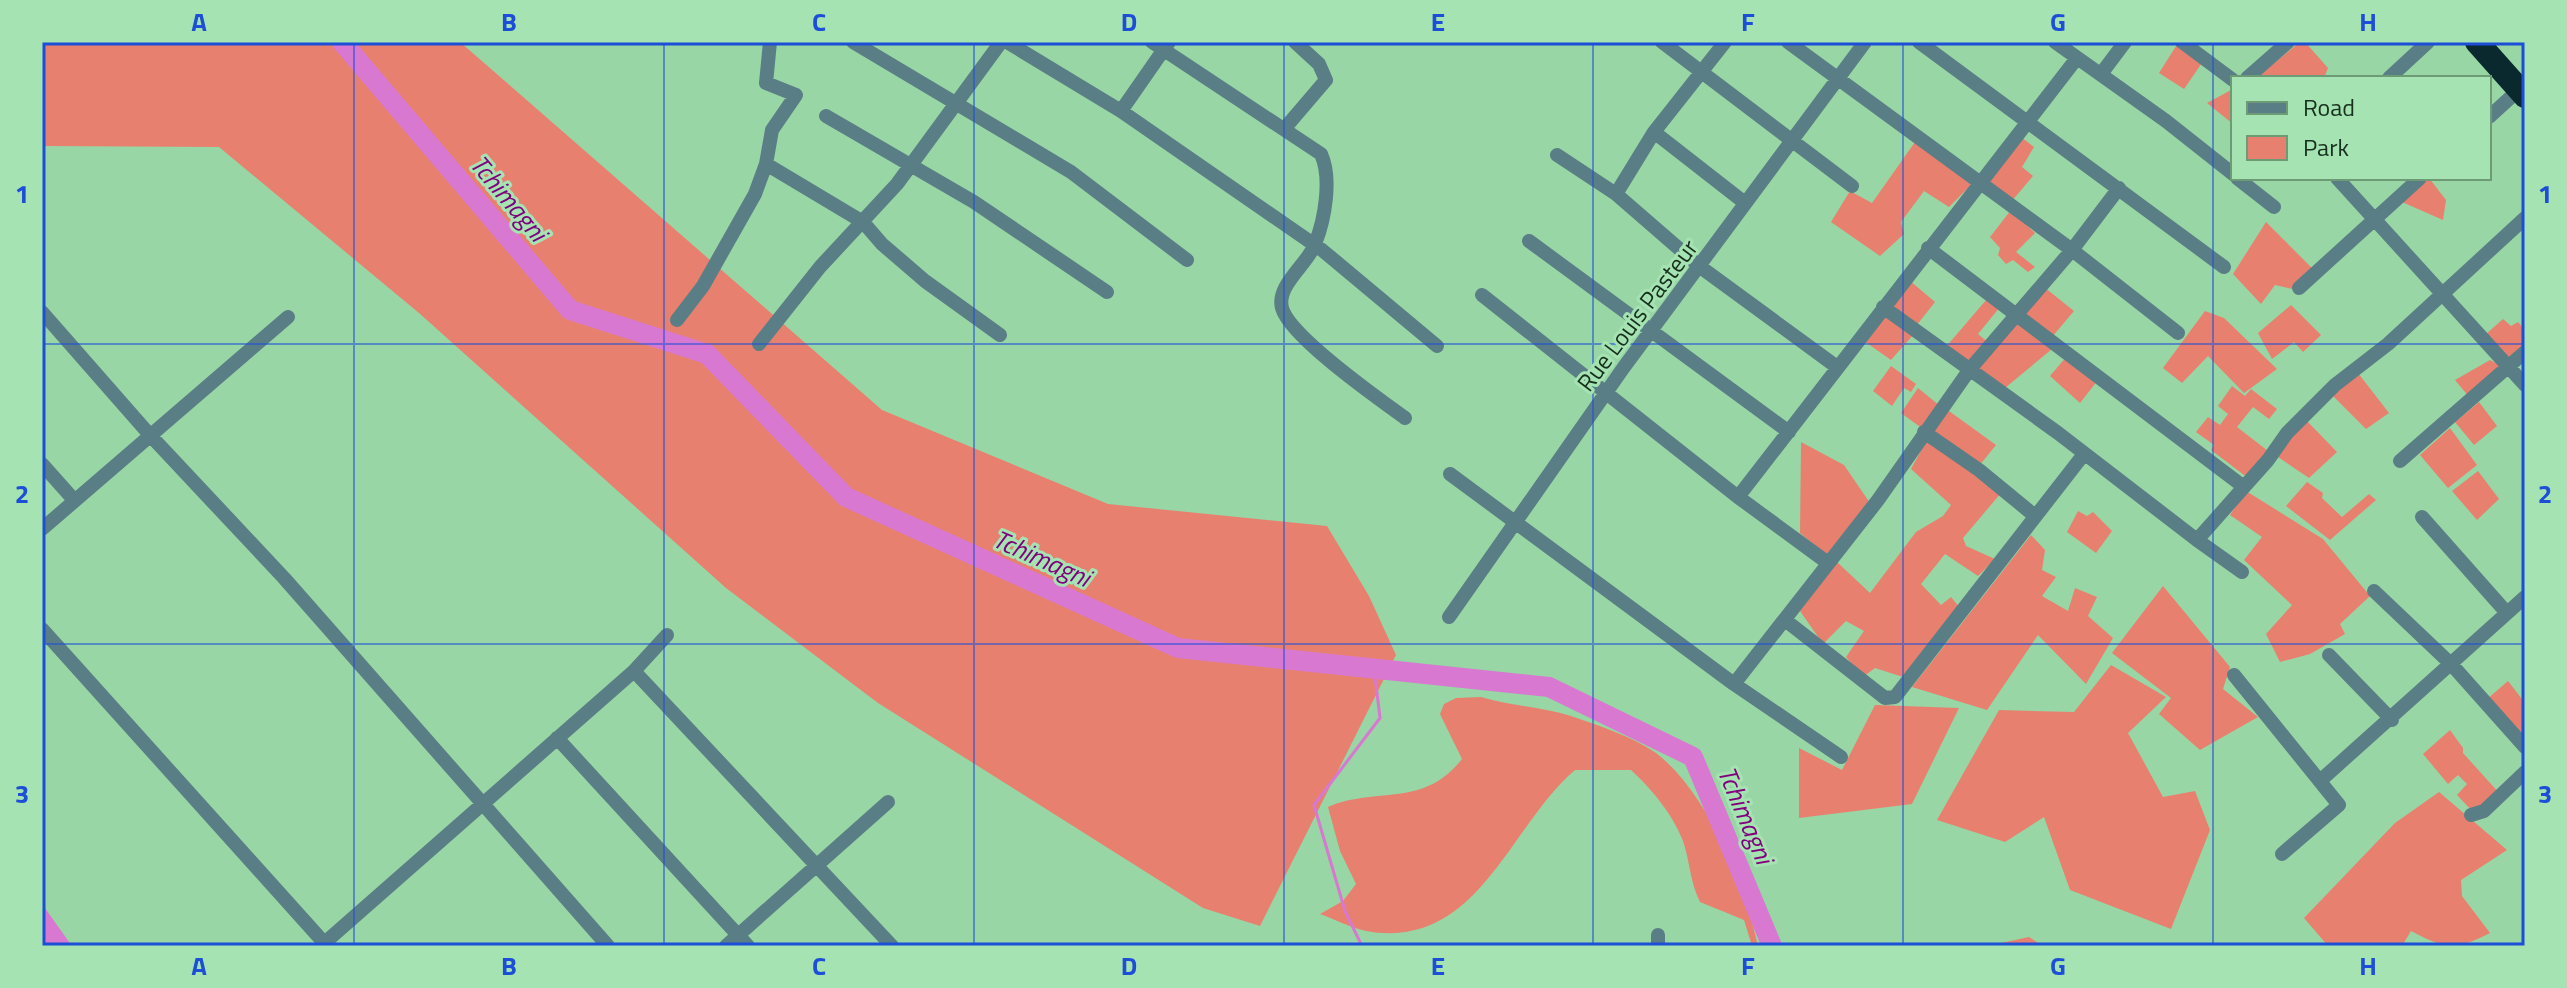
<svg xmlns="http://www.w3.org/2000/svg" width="2567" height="988" font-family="'Titillium Web',sans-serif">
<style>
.green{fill:#e7806f}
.water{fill:#d978d0}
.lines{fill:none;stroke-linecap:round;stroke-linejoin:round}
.stream{stroke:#d978d0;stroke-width:3}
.river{stroke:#d978d0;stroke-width:20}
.street{stroke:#5a7e85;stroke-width:14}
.highway{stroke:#0a292e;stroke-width:24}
.grid{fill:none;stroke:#1d4ed8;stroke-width:2;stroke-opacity:0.55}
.labels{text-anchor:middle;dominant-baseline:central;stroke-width:6;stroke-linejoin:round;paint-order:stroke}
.street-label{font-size:24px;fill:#172f1d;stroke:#a5e3b2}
.water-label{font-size:26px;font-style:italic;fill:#81007c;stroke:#a5e3b2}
.neatline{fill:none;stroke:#1d4ed8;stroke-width:3}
.grid-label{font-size:26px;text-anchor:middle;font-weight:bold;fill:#1d4ed8}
</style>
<rect width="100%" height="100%" fill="#98d6a5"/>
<path class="green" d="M 42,42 L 460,42 L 882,410 L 1108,504 L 1327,526 L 1369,596 L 1396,655 L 1260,926 L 1203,908 L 878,703 L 726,588 L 419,313 L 219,147 L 42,146 Z
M 2300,42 L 2305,42 L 2328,68 L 2324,78 L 2256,78 Z
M 2178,43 L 2204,60 L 2184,89 L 2159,73 Z
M 2233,89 L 2233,124 L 2207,103 Z
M 2021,137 L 2034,147 L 2022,167 L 2033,176 L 2011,202 L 1984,181 Z
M 1915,142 L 1973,183 L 1949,207 L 1924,191 L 1901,222 L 1904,234 L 1880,256 L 1831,222 L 1850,191 L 1872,203 Z
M 2429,178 L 2446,200 L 2443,220 L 2402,202 Z
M 2011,210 L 2035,233 L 2016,252 L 2035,267 L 2028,272 L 2013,260 L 2006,264 L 1998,255 L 2000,248 L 1990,237 Z
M 2266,222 L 2313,269 L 2292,289 L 2275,285 L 2261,304 L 2233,274 Z
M 1909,280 L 1935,302 L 1916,326 L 1888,307 Z
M 2044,287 L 2074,311 L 2052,337 L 2024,314 Z
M 1987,299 L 2000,307 L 1978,334 L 1990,344 L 1969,367 L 1945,348 Z
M 2291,305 L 2321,335 L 2303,352 L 2294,342 L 2272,359 L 2258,333 Z
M 2205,311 L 2224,318 L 2277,369 L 2244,393 L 2208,356 L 2182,383 L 2163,368 Z
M 1886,313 L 1914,334 L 1891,360 L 1864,341 Z
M 2503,319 L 2511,326 L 2518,322 L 2525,330 L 2525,348 L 2508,362 L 2485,335 Z
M 2018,320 L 2052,349 L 2005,388 L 1975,368 Z
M 2067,356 L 2098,380 L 2080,403 L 2050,376 Z
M 2490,360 L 2503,367 L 2470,398 L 2455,380 Z
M 1891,366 L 1916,384 L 1911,392 L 1904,388 L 1892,406 L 1873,391 Z
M 2358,373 L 2389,413 L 2366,429 L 2331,394 Z
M 2232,386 L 2245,396 L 2251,389 L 2277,409 L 2269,419 L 2253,407 L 2237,427 L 2268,451 L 2248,478 L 2211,450 L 2214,445 L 2196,432 L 2208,417 L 2220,425 L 2228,414 L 2218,406 Z
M 1918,388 L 1940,406 L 1923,429 L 1901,413 Z
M 2479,402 L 2497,426 L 2474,445 L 2455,422 Z
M 1949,411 L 1996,445 L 1979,466 L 1931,432 Z
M 2306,420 L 2337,452 L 2309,478 L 2275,455 Z
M 2450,428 L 2477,465 L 2448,488 L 2420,455 Z
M 1928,438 L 2001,493 L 1963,538 L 1966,546 L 1995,559 L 1978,576 L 1945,554 L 1921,584 L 1941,605 L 1951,597 L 1960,608 L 1903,677 L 1875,668 L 1863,677 L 1846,657 L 1864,631 L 1846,621 L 1823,644 L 1800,611 L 1837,562 L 1870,593 L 1916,532 L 1943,516 L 1951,505 L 1911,469 Z
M 1801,442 L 1844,465 L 1870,503 L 1828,556 L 1800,533 Z
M 2478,471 L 2499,499 L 2477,520 L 2452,491 Z
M 2307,482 L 2323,493 L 2322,498 L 2342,517 L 2369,494 L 2376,500 L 2330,540 L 2286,506 Z
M 2246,491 L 2323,539 L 2370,596 L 2340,624 L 2345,634 L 2310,654 L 2280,662 L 2266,634 L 2292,605 L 2244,560 L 2262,537 L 2230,515 Z
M 2078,511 L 2087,516 L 2093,512 L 2112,531 L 2096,553 L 2067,532 Z
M 2031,535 L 2045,550 L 2042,570 L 2056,577 L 2042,596 L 2068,611 L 2075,588 L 2097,597 L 2088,616 L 2113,638 L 2086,684 L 2038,635 L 1987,710 L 1912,687 Z
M 2163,586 L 2230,667 L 2223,689 L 2258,717 L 2200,750 L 2159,714 L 2171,698 L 2112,653 Z
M 2111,665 L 2166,697 L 2128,733 L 2163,797 L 2195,791 L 2210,830 L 2171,929 L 2070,890 L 2044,817 L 2005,842 L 1937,820 L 1999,710 L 2074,712 Z
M 2508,681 L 2525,703 L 2525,743 L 2486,700 Z
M 1481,697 C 1511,706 1542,707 1571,716 C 1599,726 1632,736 1656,753 C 1708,793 1744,884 1758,946 L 1752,946 L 1744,920 L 1700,902 C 1690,882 1690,862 1683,841 C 1673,815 1652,789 1631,770 L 1575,770 C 1508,827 1478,951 1366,931 C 1351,928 1334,919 1320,914 L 1343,901 L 1356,884 L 1340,851 L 1328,807 C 1376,786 1423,809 1462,759 L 1440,714 L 1444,704 L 1456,698 Z
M 1875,705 L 1959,708 L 1912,804 L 1799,818 L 1799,748 L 1842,770 Z
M 2450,730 L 2463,748 L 2463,753 L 2500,794 L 2474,813 L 2457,795 L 2467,784 L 2458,775 L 2448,784 L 2423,754 Z
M 2439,792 L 2507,850 L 2461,880 L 2462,896 L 2490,933 C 2455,951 2445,949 2411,931 L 2402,946 L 2328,946 L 2304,918 L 2395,823 Z
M 2029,937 L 2043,946 L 1987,946 Z"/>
<path class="water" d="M 42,904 L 72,946 L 42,946 Z"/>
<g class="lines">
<path class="stream" d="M 1362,946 L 1345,911 L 1314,805 L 1380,718 L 1374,668"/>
<path class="river" d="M 342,42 L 570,310 L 707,354 L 846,497 L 1178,648 L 1549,687 L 1693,757 L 1772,946"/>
<path class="street" d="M 853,42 L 1071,172 L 1187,260
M 1007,42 L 1121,111 L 1322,250 L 1437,346
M 1152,42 L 1321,154 C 1332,178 1325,219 1315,244 C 1308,264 1276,285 1282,308 C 1290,337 1379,399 1405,418
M 1662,42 L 1852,186
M 1788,42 L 2072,250 L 2178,333
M 1919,42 L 2224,267
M 2055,42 L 2166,121 L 2233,174
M 2182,42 L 2233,80
M 2101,74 L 2125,42
M 2247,78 L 2288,42
M 2389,78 L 2428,42
M 1121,111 L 1169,42
M 826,116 L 974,202 L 1107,292
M 2489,117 L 2522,87
M 1285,128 L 1326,80 L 1319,64 L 1295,42
M 1654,132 L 1745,203
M 1557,155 L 1616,194 L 1699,266 L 1837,367
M 766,164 L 863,222 L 882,244 L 925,281 L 1000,335
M 2237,178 L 2274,207
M 2337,178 L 2525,385
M 1616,194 L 1654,132 L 1725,42
M 1529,241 L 1789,432
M 1928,248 L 2244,487
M 2299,288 L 2420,178
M 1482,295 L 1738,497 L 1828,563
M 1883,307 L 2058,433 L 2197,540 L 2268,460 L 2287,433 L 2335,385 L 2388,344 L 2525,218
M 42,312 L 149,434 L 284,578 L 608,946
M 677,320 L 703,286 L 755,194 L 766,164 L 772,130 L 796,95 L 766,83 L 770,42
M 759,344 L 820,267 L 897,184 L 1001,42
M 1924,432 L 1979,470 L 2035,516
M 2400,461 L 2525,352
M 42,464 L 74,500
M 1450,474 L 1734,684 L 1841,757
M 1738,497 L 2077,58
M 2422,517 L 2507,613
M 42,529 L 288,317
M 2197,540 L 2242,572
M 2374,591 L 2452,665 L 2525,747
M 1449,617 L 1624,367 L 1865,42
M 1785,620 L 1885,698 L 1895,697 L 2084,454
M 42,629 L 327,946
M 2329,655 L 2392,720
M 634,671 L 892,946
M 2234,675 L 2339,805 L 2282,854
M 1734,684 L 1878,500 L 1970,369 L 2072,250 L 2119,188
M 557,738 L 748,946
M 2321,780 L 2525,597
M 2471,815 L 2484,811 L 2525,772
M 1658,935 L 1658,946
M 321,946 L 634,671 L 667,635
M 726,946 L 888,802"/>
<path class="highway" d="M 2477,42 L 2525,96"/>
</g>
<path class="grid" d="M 354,42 L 354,946M 664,42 L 664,946M 974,42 L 974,946M 1284,42 L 1284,946M 1593,42 L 1593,946M 1903,42 L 1903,946M 2213,42 L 2213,946M 42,344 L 2525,344M 42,644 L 2525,644"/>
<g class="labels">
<g class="street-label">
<text transform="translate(1637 315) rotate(-53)">Rue Louis Pasteur</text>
</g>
<g class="water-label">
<text transform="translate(509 198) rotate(50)">Tchimagni</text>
<text transform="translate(1042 558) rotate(24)">Tchimagni</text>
<text transform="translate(1746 815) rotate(67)">Tchimagni</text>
</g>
</g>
<rect width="2567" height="988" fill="none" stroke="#a5e3b2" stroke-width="88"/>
<rect x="2231" y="76" width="260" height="104" fill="#a5e3b2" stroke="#6c9b76" stroke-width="2"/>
<rect x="2247" y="102" width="40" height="12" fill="#5a7e85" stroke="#6c9b76" stroke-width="2"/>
<text x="2303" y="116" font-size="24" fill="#172f1d">Road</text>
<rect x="2247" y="136" width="40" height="24" fill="#e7806f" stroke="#6c9b76" stroke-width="2"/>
<text x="2303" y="156" font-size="24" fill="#172f1d">Park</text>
<rect x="44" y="44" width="2479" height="900" class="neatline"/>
<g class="grid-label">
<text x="199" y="31">A</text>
<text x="509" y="31">B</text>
<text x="819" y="31">C</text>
<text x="1129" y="31">D</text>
<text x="1438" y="31">E</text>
<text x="1748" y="31">F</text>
<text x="2058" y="31">G</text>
<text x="2368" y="31">H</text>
<text x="22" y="203">1</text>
<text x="2545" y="203">1</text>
<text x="22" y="503">2</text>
<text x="2545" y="503">2</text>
<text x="22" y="803">3</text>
<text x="2545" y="803">3</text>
<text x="199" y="975">A</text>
<text x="509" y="975">B</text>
<text x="819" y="975">C</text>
<text x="1129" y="975">D</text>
<text x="1438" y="975">E</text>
<text x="1748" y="975">F</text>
<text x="2058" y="975">G</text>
<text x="2368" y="975">H</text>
</g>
</svg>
